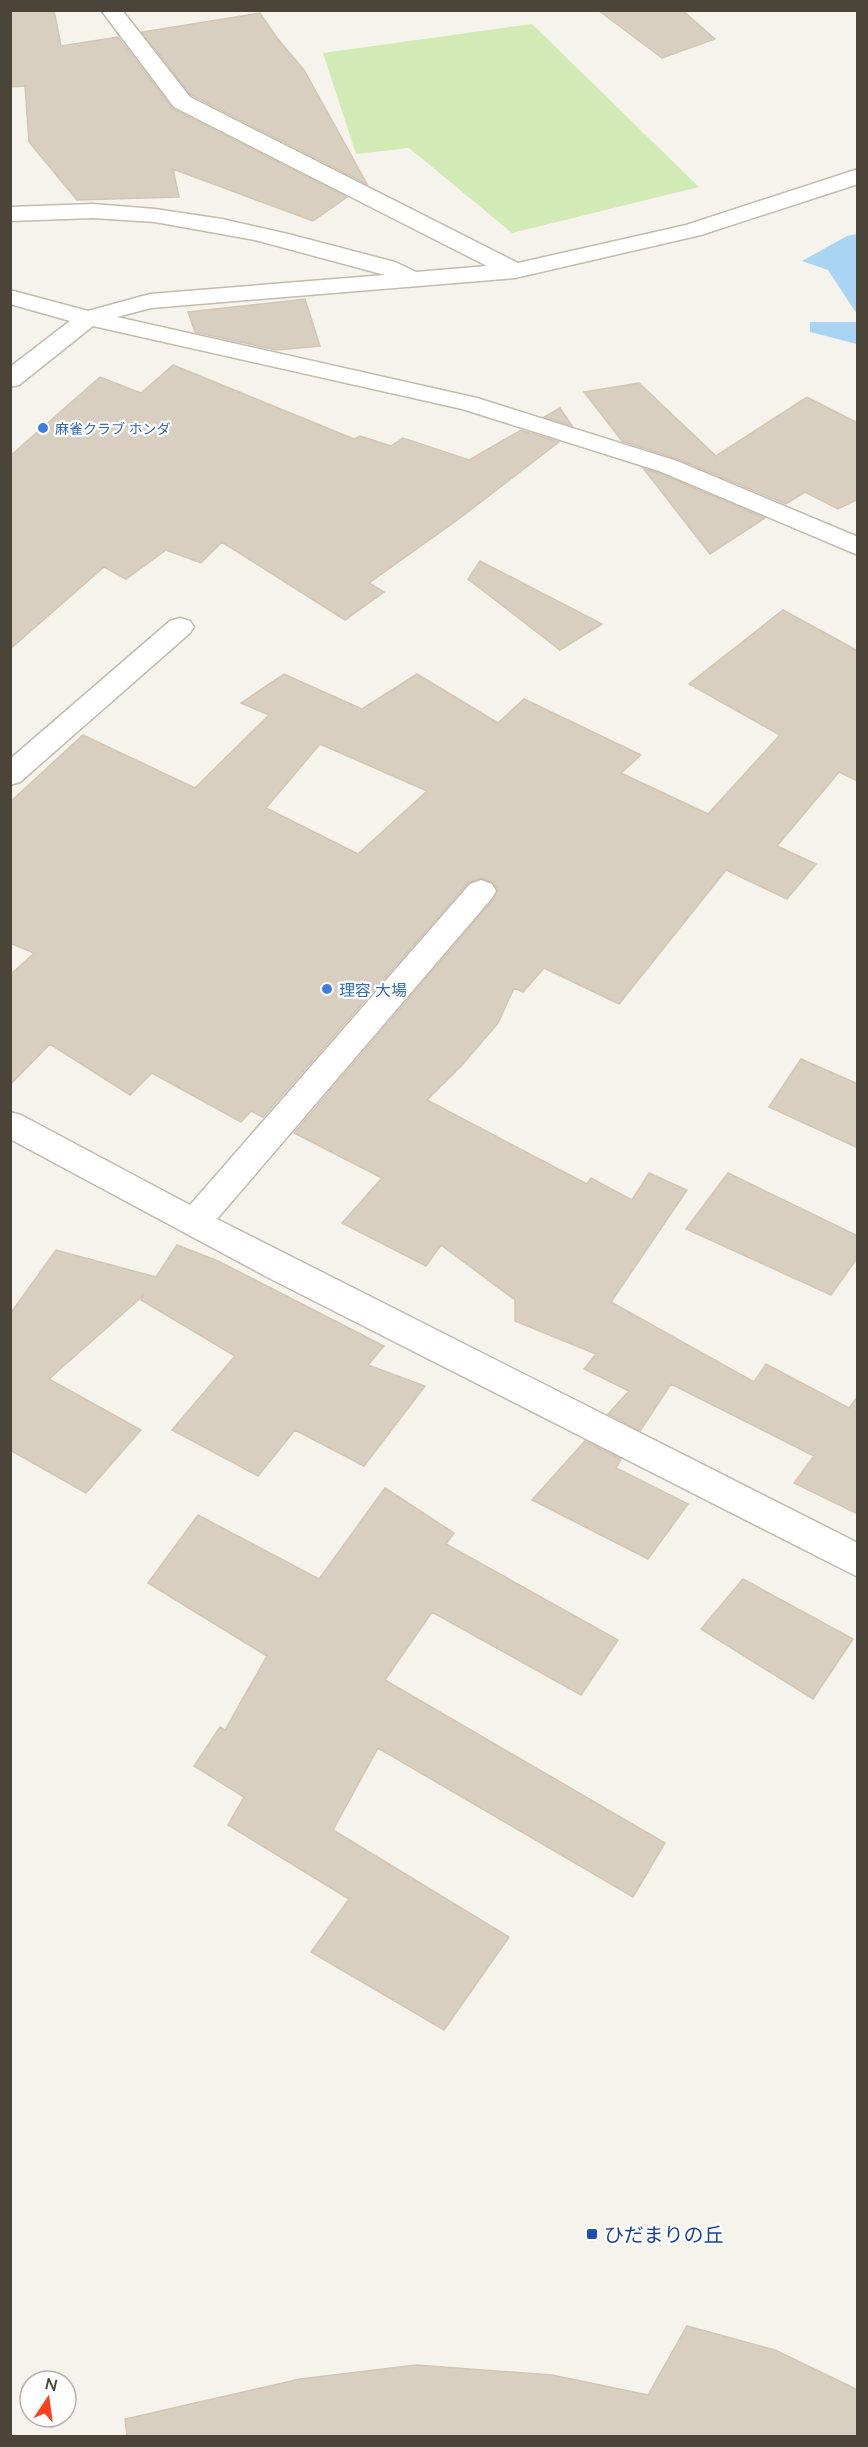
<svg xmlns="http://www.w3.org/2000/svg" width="868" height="2447" font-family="Lato,'Noto Sans JP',sans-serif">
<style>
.green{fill:#d2eab5}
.water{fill:#a9d4f2}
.building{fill:#d8cfc1;stroke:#d3c7b4;stroke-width:1.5;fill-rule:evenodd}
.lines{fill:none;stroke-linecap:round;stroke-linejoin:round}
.minor-casing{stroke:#c2bbae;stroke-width:3}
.minor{fill:#fff;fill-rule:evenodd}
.shop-dot{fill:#3f7fe0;stroke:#fff;stroke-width:2}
.transit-dot{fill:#1a4fb4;stroke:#fff;stroke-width:2}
.labels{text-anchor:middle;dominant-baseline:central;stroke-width:4.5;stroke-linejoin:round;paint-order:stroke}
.far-shop-label{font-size:14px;fill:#366cbe;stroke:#fff;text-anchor:start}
.shop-label{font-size:16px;fill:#366cbe;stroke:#fff;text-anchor:start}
.near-transit-label{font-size:20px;fill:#164399;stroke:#fff;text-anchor:start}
</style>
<rect width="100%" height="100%" fill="#f6f3ec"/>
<path class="green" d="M 532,24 L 699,187 L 512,233 L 409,148 L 356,154 L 323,53 Z"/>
<path class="water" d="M 857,234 L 858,234 L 857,314 L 828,270 L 802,261 L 847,236 Z
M 810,322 L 857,322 L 857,344 L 810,332 Z"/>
<path class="building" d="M 10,10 L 54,10 L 61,46 L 118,37 L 173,109 L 347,197 L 313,221 L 173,169 L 179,197 L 77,200 L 29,142 L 25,86 L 10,87 Z
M 598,10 L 682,10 L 715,39 L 662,58 Z
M 260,13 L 277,38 L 304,70 L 367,184 L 191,95 L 142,32 Z
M 305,299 L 320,346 L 276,350 L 195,332 L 188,312 Z
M 173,365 L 354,439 L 360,436 L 391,446 L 403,438 L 469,460 L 521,430 L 559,442 L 456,521 L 369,583 L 384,592 L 345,620 L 222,542 L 201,563 L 166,550 L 126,579 L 104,567 L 10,649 L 10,456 L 100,377 L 141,393 Z
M 639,383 L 716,456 L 807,397 L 858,423 L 858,499 L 838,509 L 805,492 L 786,504 L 678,459 L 622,441 L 584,392 Z
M 560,408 L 572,426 L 544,417 Z
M 643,468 L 658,473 L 765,518 L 710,554 Z
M 480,561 L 602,624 L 560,650 L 468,579 Z
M 783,610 L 858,651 L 858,781 L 839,772 L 777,846 L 816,864 L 787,899 L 726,870 L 619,1004 L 544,968 L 523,992 L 514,988 L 498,1023 L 463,1064 L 427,1100 L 587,1184 L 591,1178 L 632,1200 L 649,1173 L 687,1190 L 611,1302 L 754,1382 L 766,1364 L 849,1408 L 858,1396 L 858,1514 L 794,1483 L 814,1456 L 671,1384 L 640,1431 L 608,1414 L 629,1391 L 584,1369 L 596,1354 L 515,1321 L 515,1300 L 441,1245 L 426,1266 L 342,1223 L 382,1178 L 294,1133 L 494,899 L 498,890 L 493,882 L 480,878 L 468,883 L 263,1117 L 251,1111 L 241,1122 L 152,1073 L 130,1095 L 50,1044 L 10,1085 L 10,975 L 34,953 L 10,943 L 10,802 L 83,735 L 195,788 L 269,715 L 241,703 L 284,674 L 362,709 L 417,674 L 498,723 L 524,699 L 641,755 L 621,773 L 708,814 L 780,735 L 689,684 ZM 320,744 L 427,791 L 358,854 L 266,808 Z
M 801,1059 L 858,1084 L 858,1148 L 769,1107 Z
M 728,1173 L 858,1236 L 858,1257 L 831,1295 L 686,1229 Z
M 177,1245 L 218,1261 L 384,1346 L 368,1365 L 425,1386 L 364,1466 L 295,1430 L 258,1476 L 172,1430 L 235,1356 L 141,1300 L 144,1295 L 49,1379 L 141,1430 L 86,1493 L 10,1450 L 10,1314 L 56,1250 L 156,1277 Z
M 585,1441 L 621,1459 L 616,1468 L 688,1504 L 648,1559 L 532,1500 Z
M 385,1488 L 454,1533 L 446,1544 L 618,1640 L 581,1695 L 432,1612 L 385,1680 L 665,1843 L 633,1897 L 378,1748 L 333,1830 L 509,1937 L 444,2030 L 311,1952 L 349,1899 L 228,1825 L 244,1797 L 194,1766 L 220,1727 L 225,1730 L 267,1656 L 148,1583 L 198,1515 L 319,1579 Z
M 743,1579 L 853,1639 L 813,1699 L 701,1629 Z
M 687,2326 L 775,2350 L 858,2390 L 858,2436 L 127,2436 L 125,2419 L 300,2379 L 416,2365 L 552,2375 L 648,2395 Z"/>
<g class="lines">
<defs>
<path id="minor" d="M 101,10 L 122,10 L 190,97 L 518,263 L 686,225 L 858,169 L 858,184 L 701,235 L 515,278 L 151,308 L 117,317 L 477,398 L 677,461 L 858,537 L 858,555 L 659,471 L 462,409 L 93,326 L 19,385 L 10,387 L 10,367 L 70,321 L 10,304 L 10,290 L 88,311 L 150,294 L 385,275 L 255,240 L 155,222 L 93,218 L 10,221 L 10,207 L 93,204 L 155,209 L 222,219 L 288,234 L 395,262 L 416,272 L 487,266 L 174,107 Z
M 180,618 L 190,621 L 194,627 L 190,633 L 20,782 L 10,785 L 10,759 L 170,621 Z
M 481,880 L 492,884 L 496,891 L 492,898 L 217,1219 L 858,1543 L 858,1577 L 267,1277 L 10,1139 L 10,1112 L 21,1115 L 190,1205 L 470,884 Z"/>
</defs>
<use href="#minor" class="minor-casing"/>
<use href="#minor" class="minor"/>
</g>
<g class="shop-dot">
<circle cx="43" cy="428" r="6"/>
<circle cx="327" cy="989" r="6"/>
</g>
<rect class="transit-dot" x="586" y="2228" width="12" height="12" rx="3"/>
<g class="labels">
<g class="far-shop-label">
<text x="55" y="428">麻雀クラブ ホンダ</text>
</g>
<g class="shop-label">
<text x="339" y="989">理容 大場</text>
</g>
<g class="near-transit-label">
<text x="604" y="2234">ひだまりの丘</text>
</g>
</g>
<rect width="868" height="2447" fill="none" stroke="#4b4439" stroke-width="24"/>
<g transform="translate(48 2399) rotate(13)"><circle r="28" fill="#ffffff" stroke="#b7b4b0" stroke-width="1.5"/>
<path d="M0-4.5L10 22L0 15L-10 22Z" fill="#fc3f1d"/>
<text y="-9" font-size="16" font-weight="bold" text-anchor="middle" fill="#4b4439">N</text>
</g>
</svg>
